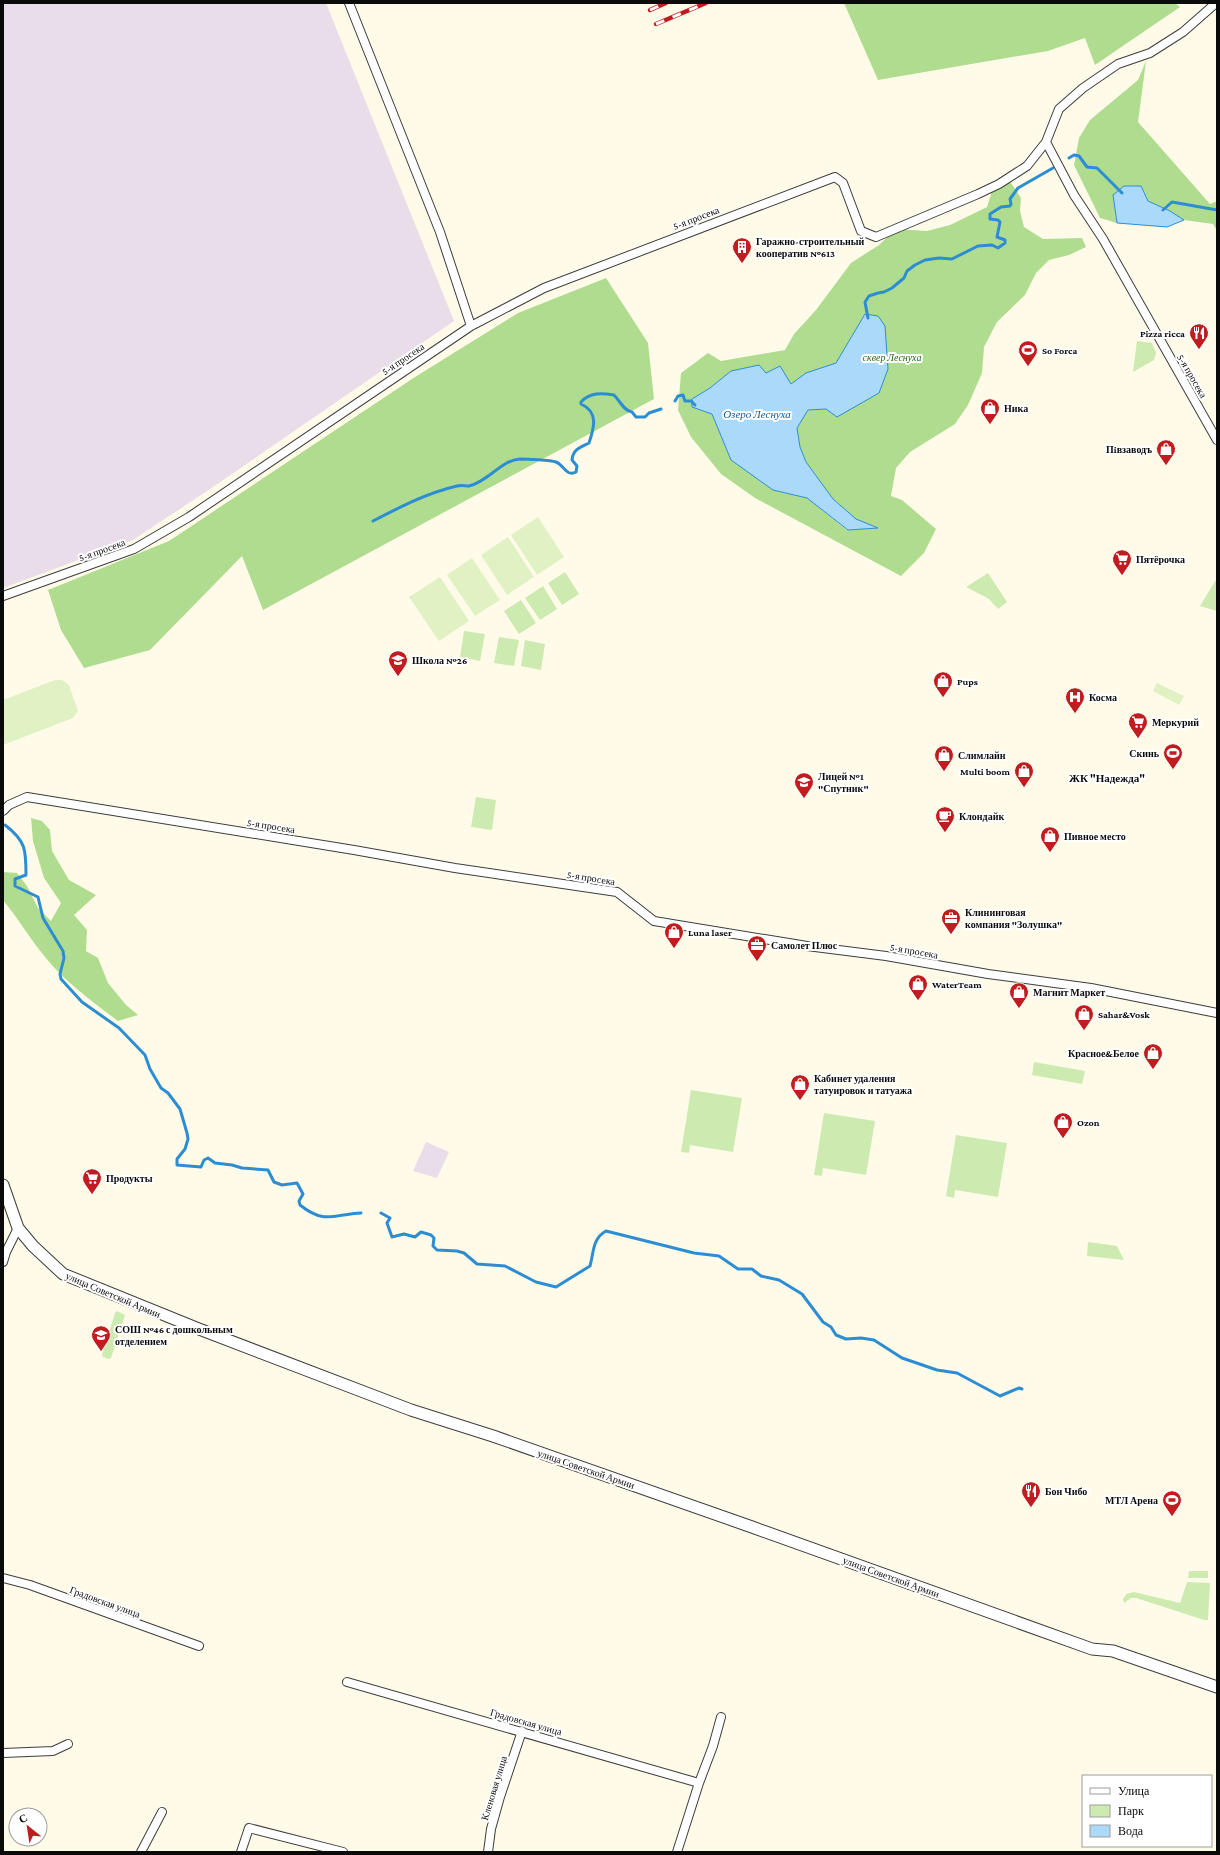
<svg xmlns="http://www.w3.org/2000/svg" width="1220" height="1855" font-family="'Crimson Pro',serif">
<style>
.industrial{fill:#e9ddea}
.green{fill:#cdeab0}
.forest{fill:#b0dc8f;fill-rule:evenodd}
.pitch{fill:#e0f1c3}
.water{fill:#aad9f9;stroke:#2d8dd3}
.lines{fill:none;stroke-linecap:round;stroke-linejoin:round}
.stream{stroke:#2d8dd3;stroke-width:3}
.minor-casing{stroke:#3d3d3d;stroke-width:10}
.tertiary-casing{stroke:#3d3d3d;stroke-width:13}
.minor{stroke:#fff;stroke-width:8}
.tertiary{stroke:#fff;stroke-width:11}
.rail-casing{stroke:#c01d20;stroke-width:4.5}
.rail{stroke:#fff;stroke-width:3;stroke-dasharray:9;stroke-linecap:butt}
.labels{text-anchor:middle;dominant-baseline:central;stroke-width:4;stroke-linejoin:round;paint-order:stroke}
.street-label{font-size:10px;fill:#0a0a0a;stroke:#fff}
.poi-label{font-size:10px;font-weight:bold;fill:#0a0a0a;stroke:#fff;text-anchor:start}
.park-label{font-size:10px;font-style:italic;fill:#266419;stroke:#fff}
.water-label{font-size:11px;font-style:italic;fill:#0f5da1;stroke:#fff}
.neighbourhood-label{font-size:11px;font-weight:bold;fill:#0a0a0a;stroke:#fff}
</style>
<rect width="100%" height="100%" fill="#fffbe8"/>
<path class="industrial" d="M 3,3 L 326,3 L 454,321 L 213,487 L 133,540 L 3,588 Z
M 426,1142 L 449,1152 L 437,1178 L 413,1171 Z"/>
<path class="green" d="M 1137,341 L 1152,343 L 1156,353 L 1154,360 L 1133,372 Z
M 565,572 L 579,594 L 562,605 L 548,583 Z
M 988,573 L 1007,602 L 998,609 L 989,599 L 966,587 Z
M 1217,578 L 1217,611 L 1200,606 Z
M 543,586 L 557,609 L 540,620 L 525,598 Z
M 521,600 L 536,623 L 519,634 L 504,611 Z
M 464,631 L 485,634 L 480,661 L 460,657 Z
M 499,637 L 519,640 L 514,666 L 494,663 Z
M 525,640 L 545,644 L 541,670 L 521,666 Z
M 476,797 L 496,800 L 492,830 L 471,827 Z
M 1034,1062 L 1085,1071 L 1082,1084 L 1032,1075 Z
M 691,1090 L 742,1098 L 733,1152 L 690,1145 L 689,1153 L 681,1152 Z
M 824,1113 L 875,1121 L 866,1175 L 823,1168 L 822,1176 L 814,1175 Z
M 956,1135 L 1007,1143 L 998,1197 L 955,1190 L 954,1198 L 946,1196 Z
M 1088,1242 L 1117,1246 L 1124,1260 L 1087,1256 Z
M 117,1311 L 125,1315 L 111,1358 L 109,1359 L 103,1357 L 102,1355 L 115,1313 Z
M 1189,1571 L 1208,1571 L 1208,1578 L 1188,1578 Z
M 1187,1582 L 1210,1583 L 1208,1620 L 1204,1620 L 1136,1598 L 1131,1598 L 1124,1603 L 1123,1599 L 1126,1594 L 1134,1592 L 1180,1603 Z"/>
<path class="forest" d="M 844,3 L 1175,3 L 1180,7 L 1095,65 L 1085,38 L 1048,51 L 878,80 Z
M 1146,61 L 1138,122 L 1210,204 L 1217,201 L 1217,231 L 1213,224 L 1184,220 L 1170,211 L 1148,201 L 1113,195 L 1117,223 L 1100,218 L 1074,165 L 1079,138 L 1090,120 L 1138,80 Z
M 1009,180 L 1021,198 L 1020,211 L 1024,227 L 1043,239 L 1082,238 L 1086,247 L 1069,255 L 1049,260 L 1036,273 L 1025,295 L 997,322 L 984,347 L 982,373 L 968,405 L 955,424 L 910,452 L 896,468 L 891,496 L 902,500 L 936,529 L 924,553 L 901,576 L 755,498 L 721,474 L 691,437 L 678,410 L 681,373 L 708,353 L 721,361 L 785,350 L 794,334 L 816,310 L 851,263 L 879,245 L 896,229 L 927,231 L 950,225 L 987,207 L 992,191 ZM 865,314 L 826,409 L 808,410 L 797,428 L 800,447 L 806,462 L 833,499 L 856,519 L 877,528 L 847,530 L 807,498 L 773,490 L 731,460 L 712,414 L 692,399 L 710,388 L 731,371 L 766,373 L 791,384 L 806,373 L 836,363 Z
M 606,278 L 648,343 L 654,399 L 263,610 L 242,556 L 150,650 L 84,668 L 61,630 L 48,590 L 169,541 L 415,377 L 518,313 Z
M 31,818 L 42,821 L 50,830 L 52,851 L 69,880 L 96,895 L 74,915 L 87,930 L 86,951 L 98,958 L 108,983 L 126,1005 L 138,1015 L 118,1021 C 93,1002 65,982 45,957 C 30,939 18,918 3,900 L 3,872 L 17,873 L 27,886 L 38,908 L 51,921 L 61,903 L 44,878 L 33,841 Z"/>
<path class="pitch" d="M 538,517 L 564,557 L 537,575 L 511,535 Z
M 508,537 L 534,577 L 507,595 L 481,555 Z
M 472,558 L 500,600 L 475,616 L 447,575 Z
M 440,577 L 469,621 L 439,641 L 409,597 Z
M 55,680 L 62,680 L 69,685 L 78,711 L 73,718 L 3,745 L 3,700 Z
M 1157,683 L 1184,696 L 1179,705 L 1153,691 Z"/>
<path class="water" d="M 1124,186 L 1141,186 L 1148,201 L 1170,211 L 1184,220 L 1167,227 L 1117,223 L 1113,195 Z
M 865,314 L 878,316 L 885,326 L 888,369 L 879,393 L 837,417 L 826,409 L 808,410 L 797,428 L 800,447 L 806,462 L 833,499 L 856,519 L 878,528 L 848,530 L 807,498 L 773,490 L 731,460 L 712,414 L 692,407 L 692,399 L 710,388 L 731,371 L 759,365 L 766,373 L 780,366 L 791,384 L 806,373 L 836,363 Z"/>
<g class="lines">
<path class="stream" d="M 1069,158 L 1074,155 L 1079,156 L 1087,167 L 1097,168 L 1122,193
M 1163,210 L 1172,202 L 1217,210
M 868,318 L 865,302 L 869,296 L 878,293 L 884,292 L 892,288 L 904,278 L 907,271 L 915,265 L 925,260 L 939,258 L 952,259 L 978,246 L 992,245 L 998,248 L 1005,243 L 1005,240 L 997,237 L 1000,222 L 998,220 L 990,219 L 990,214 L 1001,207 L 1010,206 L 1011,204 L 1010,199 L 1018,188 L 1053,168
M 675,401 L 678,396 L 683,395 L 685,401 L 691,401 L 695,405
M 373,521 C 400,507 427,493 457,486 C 461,485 465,486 469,486 C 488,482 501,460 520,459 C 527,459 550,460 556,462 C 564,465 566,477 576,472 L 577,466 L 572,460 C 573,449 581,447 589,443 C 594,428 599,412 581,404 L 581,402 C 590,392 602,393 614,395 C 620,401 624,411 632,412 L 636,417 L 645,417 L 649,413 L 661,409
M 5,825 C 26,841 26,850 26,875 L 15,879 L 15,886 L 38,897 L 43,918 L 63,951 L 64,958 L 60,974 L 61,979 L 82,1002 L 119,1028 L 145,1055 L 150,1069 L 161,1088 L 168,1093 L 180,1109 L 187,1133 L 188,1139 L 185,1149 L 177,1159 L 177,1165 L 201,1167 L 204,1160 L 208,1158 L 215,1163 L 232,1165 L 242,1168 L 268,1170 L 274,1182 L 282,1185 L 297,1183 L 303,1194 L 299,1201 L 300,1205 C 325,1225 334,1214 361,1213
M 381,1213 L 390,1218 L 387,1223 L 392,1237 L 404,1234 L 415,1237 L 421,1232 L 431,1235 L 434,1238 L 433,1246 L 437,1250 L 457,1251 L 464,1253 L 477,1264 L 505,1266 L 536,1282 L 556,1287 L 590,1266 C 594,1252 592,1239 606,1231 L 694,1253 L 719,1256 L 738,1269 L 752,1269 L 761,1276 L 779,1280 L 802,1294 L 823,1322 L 831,1327 L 836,1335 L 846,1339 L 861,1338 L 874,1340 L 902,1358 L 937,1370 L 957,1373 L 1000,1396 L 1019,1388 L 1022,1389"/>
<defs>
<path id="minor" d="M 349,3 L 440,232 L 471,326
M 1046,142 L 1074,195 L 1103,239 L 1217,440
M 3,596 L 134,549 L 189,517 L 471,326 L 544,288 L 835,177 L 843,183 L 861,231 L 876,237 L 978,194 L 999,184 L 1027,166 L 1046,142 L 1059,109 L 1083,88 L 1118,64 L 1150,53 L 1183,32 L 1216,3
M 3,811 L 9,805 L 27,797 L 354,850 L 455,868 L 617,892 L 654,921 L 807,946 L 886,956 L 988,974 L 1091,988 L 1217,1013
M 3,1262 L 6,1252 L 18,1228
M 3,1578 L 30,1585 L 199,1646
M 347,1682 L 699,1783
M 3,1753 L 53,1751 L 68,1744
M 141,1852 L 162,1812
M 241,1852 L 249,1828 L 343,1852
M 488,1852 L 491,1829 L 500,1797 L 522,1731
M 677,1852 L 699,1783 L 713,1746 L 721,1717"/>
<path id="tertiary" d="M 3,1185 L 18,1228 L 33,1246 L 63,1274 L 199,1329 L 411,1410 L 493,1436 L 752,1527 L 1092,1649 L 1113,1651 L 1217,1687"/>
</defs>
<use href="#minor" class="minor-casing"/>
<use href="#tertiary" class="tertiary-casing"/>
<use href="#minor" class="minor"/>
<use href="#tertiary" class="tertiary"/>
<defs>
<path id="rail" d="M 650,10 L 666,3
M 656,24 L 706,3"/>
</defs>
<use href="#rail" class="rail-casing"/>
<use href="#rail" class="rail"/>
</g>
<defs>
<symbol id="building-pin" viewBox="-11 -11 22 30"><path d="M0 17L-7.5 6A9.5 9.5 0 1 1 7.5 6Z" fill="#c01d20" stroke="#fff"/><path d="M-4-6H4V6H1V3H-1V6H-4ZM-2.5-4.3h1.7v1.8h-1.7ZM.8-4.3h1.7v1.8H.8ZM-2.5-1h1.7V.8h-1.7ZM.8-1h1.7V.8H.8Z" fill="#fff"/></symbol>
<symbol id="restaurant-pin" viewBox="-11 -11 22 30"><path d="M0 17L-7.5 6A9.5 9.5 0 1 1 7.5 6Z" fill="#c01d20" stroke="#fff"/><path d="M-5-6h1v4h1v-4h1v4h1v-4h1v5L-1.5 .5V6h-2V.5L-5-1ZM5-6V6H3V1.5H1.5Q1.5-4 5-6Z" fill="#fff"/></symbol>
<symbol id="stadium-pin" viewBox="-11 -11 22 30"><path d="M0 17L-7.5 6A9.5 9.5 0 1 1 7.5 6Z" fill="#c01d20" stroke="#fff"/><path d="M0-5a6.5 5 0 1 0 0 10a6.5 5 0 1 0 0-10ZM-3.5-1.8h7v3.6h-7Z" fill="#fff"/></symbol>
<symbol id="shop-pin" viewBox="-11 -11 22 30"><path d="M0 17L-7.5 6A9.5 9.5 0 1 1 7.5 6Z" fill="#c01d20" stroke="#fff"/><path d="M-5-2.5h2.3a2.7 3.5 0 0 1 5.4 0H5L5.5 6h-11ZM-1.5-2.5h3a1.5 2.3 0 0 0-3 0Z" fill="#fff"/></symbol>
<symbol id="supermarket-pin" viewBox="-11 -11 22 30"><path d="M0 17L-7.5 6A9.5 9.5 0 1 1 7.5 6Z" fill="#c01d20" stroke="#fff"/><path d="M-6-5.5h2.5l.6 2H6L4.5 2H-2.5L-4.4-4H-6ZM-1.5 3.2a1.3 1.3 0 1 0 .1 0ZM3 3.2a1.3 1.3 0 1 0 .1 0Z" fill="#fff"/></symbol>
<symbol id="school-pin" viewBox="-11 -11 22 30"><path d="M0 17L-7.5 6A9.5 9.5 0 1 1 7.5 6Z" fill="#c01d20" stroke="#fff"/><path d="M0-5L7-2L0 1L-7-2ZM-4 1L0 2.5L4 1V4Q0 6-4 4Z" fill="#fff"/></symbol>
<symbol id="hospital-pin" viewBox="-11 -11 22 30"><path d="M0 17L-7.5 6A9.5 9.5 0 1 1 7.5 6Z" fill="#c01d20" stroke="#fff"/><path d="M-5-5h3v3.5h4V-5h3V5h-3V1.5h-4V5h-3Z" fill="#fff"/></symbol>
<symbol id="cafe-pin" viewBox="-11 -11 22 30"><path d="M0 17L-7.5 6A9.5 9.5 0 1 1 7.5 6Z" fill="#c01d20" stroke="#fff"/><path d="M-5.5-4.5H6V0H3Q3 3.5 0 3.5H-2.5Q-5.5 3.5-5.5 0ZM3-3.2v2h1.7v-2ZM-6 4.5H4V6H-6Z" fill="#fff"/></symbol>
<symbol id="office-pin" viewBox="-11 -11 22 30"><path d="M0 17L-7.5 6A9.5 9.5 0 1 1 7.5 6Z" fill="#c01d20" stroke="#fff"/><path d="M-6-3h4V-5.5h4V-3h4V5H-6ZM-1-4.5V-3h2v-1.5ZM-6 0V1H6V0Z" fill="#fff"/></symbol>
</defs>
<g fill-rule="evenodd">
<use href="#building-pin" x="731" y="236" width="22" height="30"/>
<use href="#restaurant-pin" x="1188" y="322" width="22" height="30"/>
<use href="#stadium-pin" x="1017" y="339" width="22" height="30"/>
<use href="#shop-pin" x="979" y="397" width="22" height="30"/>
<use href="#shop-pin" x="1155" y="438" width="22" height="30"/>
<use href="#supermarket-pin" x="1111" y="548" width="22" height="30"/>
<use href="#school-pin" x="387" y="649" width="22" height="30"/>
<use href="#shop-pin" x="932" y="670" width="22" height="30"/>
<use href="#hospital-pin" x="1064" y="686" width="22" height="30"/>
<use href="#supermarket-pin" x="1127" y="711" width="22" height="30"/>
<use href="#stadium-pin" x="1162" y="742" width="22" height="30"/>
<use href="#shop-pin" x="933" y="744" width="22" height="30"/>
<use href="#shop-pin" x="1013" y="760" width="22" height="30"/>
<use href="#school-pin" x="793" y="771" width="22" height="30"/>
<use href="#cafe-pin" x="934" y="805" width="22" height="30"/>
<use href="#shop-pin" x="1039" y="825" width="22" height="30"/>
<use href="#office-pin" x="940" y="907" width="22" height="30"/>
<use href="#shop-pin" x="663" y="921" width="22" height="30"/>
<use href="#office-pin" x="746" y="934" width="22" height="30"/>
<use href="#shop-pin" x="907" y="973" width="22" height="30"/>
<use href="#shop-pin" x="1008" y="981" width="22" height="30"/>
<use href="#shop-pin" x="1073" y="1003" width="22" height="30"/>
<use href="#shop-pin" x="1142" y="1042" width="22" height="30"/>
<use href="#shop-pin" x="789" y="1073" width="22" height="30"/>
<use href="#shop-pin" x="1052" y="1111" width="22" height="30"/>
<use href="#supermarket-pin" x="81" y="1167" width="22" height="30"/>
<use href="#school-pin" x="90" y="1324" width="22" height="30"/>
<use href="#restaurant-pin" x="1020" y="1480" width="22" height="30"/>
<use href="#stadium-pin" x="1161" y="1489" width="22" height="30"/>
</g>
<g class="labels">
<g class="street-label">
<text transform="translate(696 218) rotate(-21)">5-я просека</text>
<text transform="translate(403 359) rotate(-34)">5-я просека</text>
<text transform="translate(1192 376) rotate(60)">5-я просека</text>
<text transform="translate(102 550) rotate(-20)">5-я просека</text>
<text transform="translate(271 826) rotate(9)">5-я просека</text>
<text transform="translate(591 878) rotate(9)">5-я просека</text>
<text transform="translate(914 951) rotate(10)">5-я просека</text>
<text transform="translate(113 1295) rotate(23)">улица Советской Армии</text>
<text transform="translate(586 1469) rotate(19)">улица Советской Армии</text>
<text transform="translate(891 1577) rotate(20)">улица Советской Армии</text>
<text transform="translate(105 1602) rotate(20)">Градовская улица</text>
<text transform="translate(526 1722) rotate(16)">Градовская улица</text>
<text transform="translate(494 1788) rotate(-73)">Кленовая улица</text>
</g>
<g class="poi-label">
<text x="756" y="241">Гаражно-строительный<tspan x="756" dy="12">кооператив №613</tspan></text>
<text x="1185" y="333" text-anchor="end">Pizza ricca</text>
<text x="1042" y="350">So Forca</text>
<text x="1004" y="408">Ника</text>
<text x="1152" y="449" text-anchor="end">Пiвзаводъ</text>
<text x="1136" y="559">Пятёрочка</text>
<text x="412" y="660">Школа №26</text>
<text x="957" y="681">Pups</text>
<text x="1089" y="697">Косма</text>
<text x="1152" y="722">Меркурий</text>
<text x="1159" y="753" text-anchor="end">Скинь</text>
<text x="958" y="755">Слимлайн</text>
<text x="1010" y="771" text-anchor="end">Multi boom</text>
<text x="818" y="776">Лицей №1<tspan x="818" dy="12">"Спутник"</tspan></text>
<text x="959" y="816">Клондайк</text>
<text x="1064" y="836">Пивное место</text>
<text x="965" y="912">Клининговая<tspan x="965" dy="12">компания "Золушка"</tspan></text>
<text x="688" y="932">Luna laser</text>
<text x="771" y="945">Самолет Плюс</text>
<text x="932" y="984">WaterTeam</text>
<text x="1033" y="992">Магнит Маркет</text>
<text x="1098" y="1014">Sahar&amp;Vosk</text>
<text x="1139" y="1053" text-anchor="end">Красное&amp;Белое</text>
<text x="814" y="1078">Кабинет удаления<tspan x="814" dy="12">татуировок и татуажа</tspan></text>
<text x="1077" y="1122">Ozon</text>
<text x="106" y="1178">Продукты</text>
<text x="115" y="1329">СОШ №46 с дошкольным<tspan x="115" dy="12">отделением</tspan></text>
<text x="1045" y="1491">Бон Чибо</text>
<text x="1158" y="1500" text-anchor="end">МТЛ Арена</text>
</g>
<g class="park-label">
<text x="892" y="357">сквер Леснуха</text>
</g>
<g class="water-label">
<text x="757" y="414">Озеро Леснуха</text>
</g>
<g class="neighbourhood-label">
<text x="1107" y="778">ЖК "Надежда"</text>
</g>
</g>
<rect width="1220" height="1855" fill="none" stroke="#0a0a0a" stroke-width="8"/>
<rect x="1082" y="1775" width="130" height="72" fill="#ffffff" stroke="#9d9d9d"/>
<rect x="1090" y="1788" width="20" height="6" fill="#ffffff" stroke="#9d9d9d"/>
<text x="1118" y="1795" font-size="12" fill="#0a0a0a">Улица</text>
<rect x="1090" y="1805" width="20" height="12" fill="#cdeab0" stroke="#9d9d9d"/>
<text x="1118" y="1815" font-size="12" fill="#0a0a0a">Парк</text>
<rect x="1090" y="1825" width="20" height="12" fill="#aad9f9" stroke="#9d9d9d"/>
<text x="1118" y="1835" font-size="12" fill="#0a0a0a">Вода</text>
<g transform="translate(28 1827) rotate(330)"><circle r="19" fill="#ffffff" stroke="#9d9d9d"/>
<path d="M0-3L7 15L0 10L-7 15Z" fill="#c01d20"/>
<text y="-6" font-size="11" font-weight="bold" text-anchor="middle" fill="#0a0a0a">С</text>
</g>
</svg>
